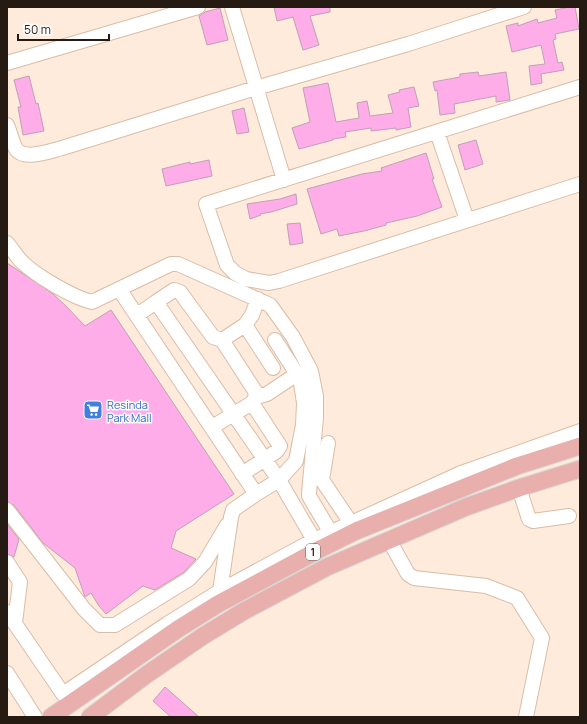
<svg xmlns="http://www.w3.org/2000/svg" width="587" height="724" font-family="Manrope,sans-serif">
<style>
.building{fill:#ffade9;stroke:#bfa0b6}
.lines{fill:none;stroke-linecap:round;stroke-linejoin:round}
.minor-casing{stroke:#dabca5;stroke-width:16}
.major-casing{stroke:#d8d6d5;stroke-width:19}
.minor{stroke:#fff;stroke-width:14}
.major{stroke:#e8afac;stroke-width:17}
.labels{text-anchor:middle;dominant-baseline:central;stroke-width:3;stroke-linejoin:round;paint-order:stroke}
.shield{fill:#fcfcfc;stroke:#665e59;stroke-width:1}
.shield-label{font-size:10px;font-weight:bold;fill:#261b13}
.shop-label{font-size:11px;fill:#366cbe;stroke:#fcfcfc;text-anchor:start}
</style>
<rect width="100%" height="100%" fill="#feebdc"/>
<path class="building" d="M 274,7 L 330,7 L 330,12 L 310,16 L 319,45 L 303,50 L 293,17 L 277,21 Z
M 570,7 L 575,7 L 579,29 L 555,34 L 556,39 L 553,40 L 558,63 L 562,62 L 564,70 L 541,74 L 542,83 L 531,85 L 529,66 L 545,64 L 541,45 L 512,52 L 506,26 L 518,23 L 518,26 L 537,19 L 538,23 L 557,18 L 555,10 Z
M 220,8 L 228,40 L 207,45 L 199,16 L 205,12 Z
M 478,72 L 479,76 L 506,72 L 510,100 L 496,102 L 496,96 L 454,104 L 455,113 L 440,115 L 437,90 L 435,91 L 433,82 L 460,77 L 460,74 Z
M 29,76 L 36,104 L 38,103 L 44,131 L 23,135 L 18,107 L 21,107 L 14,80 Z
M 328,83 L 336,122 L 359,118 L 357,103 L 367,101 L 370,116 L 393,113 L 388,95 L 400,92 L 399,90 L 414,87 L 419,106 L 408,108 L 411,127 L 396,130 L 396,128 L 371,131 L 371,128 L 345,132 L 346,137 L 333,139 L 333,140 L 299,149 L 292,128 L 310,122 L 303,88 Z
M 244,108 L 249,132 L 237,134 L 232,111 Z
M 476,140 L 483,164 L 465,170 L 458,145 Z
M 426,153 L 434,179 L 432,179 L 442,207 L 417,216 L 386,223 L 386,225 L 364,231 L 339,236 L 337,229 L 321,234 L 307,189 L 362,174 L 382,171 L 381,168 Z
M 209,160 L 212,176 L 166,186 L 162,169 L 190,162 L 190,164 Z
M 296,194 L 297,204 L 271,212 L 260,214 L 261,215 L 250,219 L 247,204 L 280,199 Z
M 300,223 L 303,243 L 290,245 L 287,224 Z
M 7,263 L 52,293 L 66,306 L 85,326 L 111,310 L 234,494 L 176,531 L 171,548 L 196,559 L 184,572 L 155,590 L 143,586 L 106,614 L 99,606 L 91,593 L 85,597 L 75,568 L 43,543 L 14,505 L 7,502 Z
M 7,524 L 19,539 L 14,557 L 7,554 Z
M 165,687 L 199,717 L 171,717 L 153,701 Z"/>
<g class="lines">
<defs>
<path id="minor" d="M 232,7 L 284,180
M 7,63 L 198,7
M 580,87 L 206,204 L 227,265 L 235,273 L 246,279 L 269,283 L 279,281 L 580,184
M 7,125 C 10,132 12,142 16,149 C 24,161 50,151 62,148 L 256,88 L 408,44 L 524,7
M 437,132 L 467,220
M 7,243 C 12,249 17,257 22,262 C 38,277 72,297 92,302 L 119,289 L 256,494 L 233,510 L 231,517 L 220,591
M 119,289 L 171,264 L 178,264 L 270,305 L 293,337 L 311,371 L 316,396 L 316,418 L 309,493 L 309,496 L 331,533
M 156,302 L 174,290 L 180,292 L 213,337 L 222,340 L 255,391 L 256,397 L 252,403 L 280,446 L 277,451 L 242,474
M 137,315 L 156,302 L 279,480 L 314,540
M 245,325 L 252,315 L 258,299
M 222,340 L 245,325 L 273,368
M 256,397 L 267,394 L 297,374
M 212,427 L 252,403
M 328,443 L 322,480 L 351,523
M 519,488 L 529,519 L 533,521 L 569,516
M 256,494 L 279,480 L 296,461 L 303,425 L 304,403 L 301,383 L 297,374 L 275,340
M 7,510 L 84,609 L 100,625 L 115,625 L 189,579 L 205,562 L 227,525
M 389,540 L 408,574 L 414,578 L 486,586 L 517,598 L 542,638 L 526,717
M 7,562 L 20,582 L 15,623
M 7,612 L 63,694 L 167,624 L 220,591 L 314,540 L 461,473 L 580,431
M 7,673 L 35,717"/>
<path id="major" d="M 51,717 L 178,629 L 218,604 L 322,548 L 356,531 L 517,466 L 580,446
M 90,717 L 146,675 L 203,636 L 244,611 L 327,567 L 466,507 L 519,488 L 580,469"/>
</defs>
<use href="#minor" class="minor-casing"/>
<use href="#major" class="major-casing"/>
<use href="#minor" class="minor"/>
<use href="#major" class="major"/>
</g>
<defs>
<symbol id="supermarket-square" viewBox="-11 -11 22 22"><rect x="-9" y="-9" width="18" height="18" rx="4" fill="#3f7fe0" stroke="#fcfcfc"/><path d="M-6-5.5h2.5l.6 2H6L4.5 2H-2.5L-4.4-4H-6ZM-1.5 3.2a1.3 1.3 0 1 0 .1 0ZM3 3.2a1.3 1.3 0 1 0 .1 0Z" fill="#fff"/></symbol>
</defs>
<g fill-rule="evenodd">
<use href="#supermarket-square" x="82" y="399" width="22" height="22"/>
</g>
<g class="labels">
<rect class="shield" x="306" y="544" width="14" height="16" rx="3"/>
<g class="shield-label">
<text x="313" y="552">1</text>
</g>
<g class="shop-label">
<text x="107" y="404">Resinda<tspan x="107" dy="13">Park Mall</tspan></text>
</g>
</g>
<rect width="587" height="724" fill="none" stroke="#261b13" stroke-width="16"/>
<path d="M18 34v6h91v-6" fill="none" stroke="#261b13" stroke-width="2"/>
<text x="24" y="34" font-size="12" fill="#261b13" stroke="#fcfcfc" stroke-width="3" paint-order="stroke">50 m</text>
</svg>
